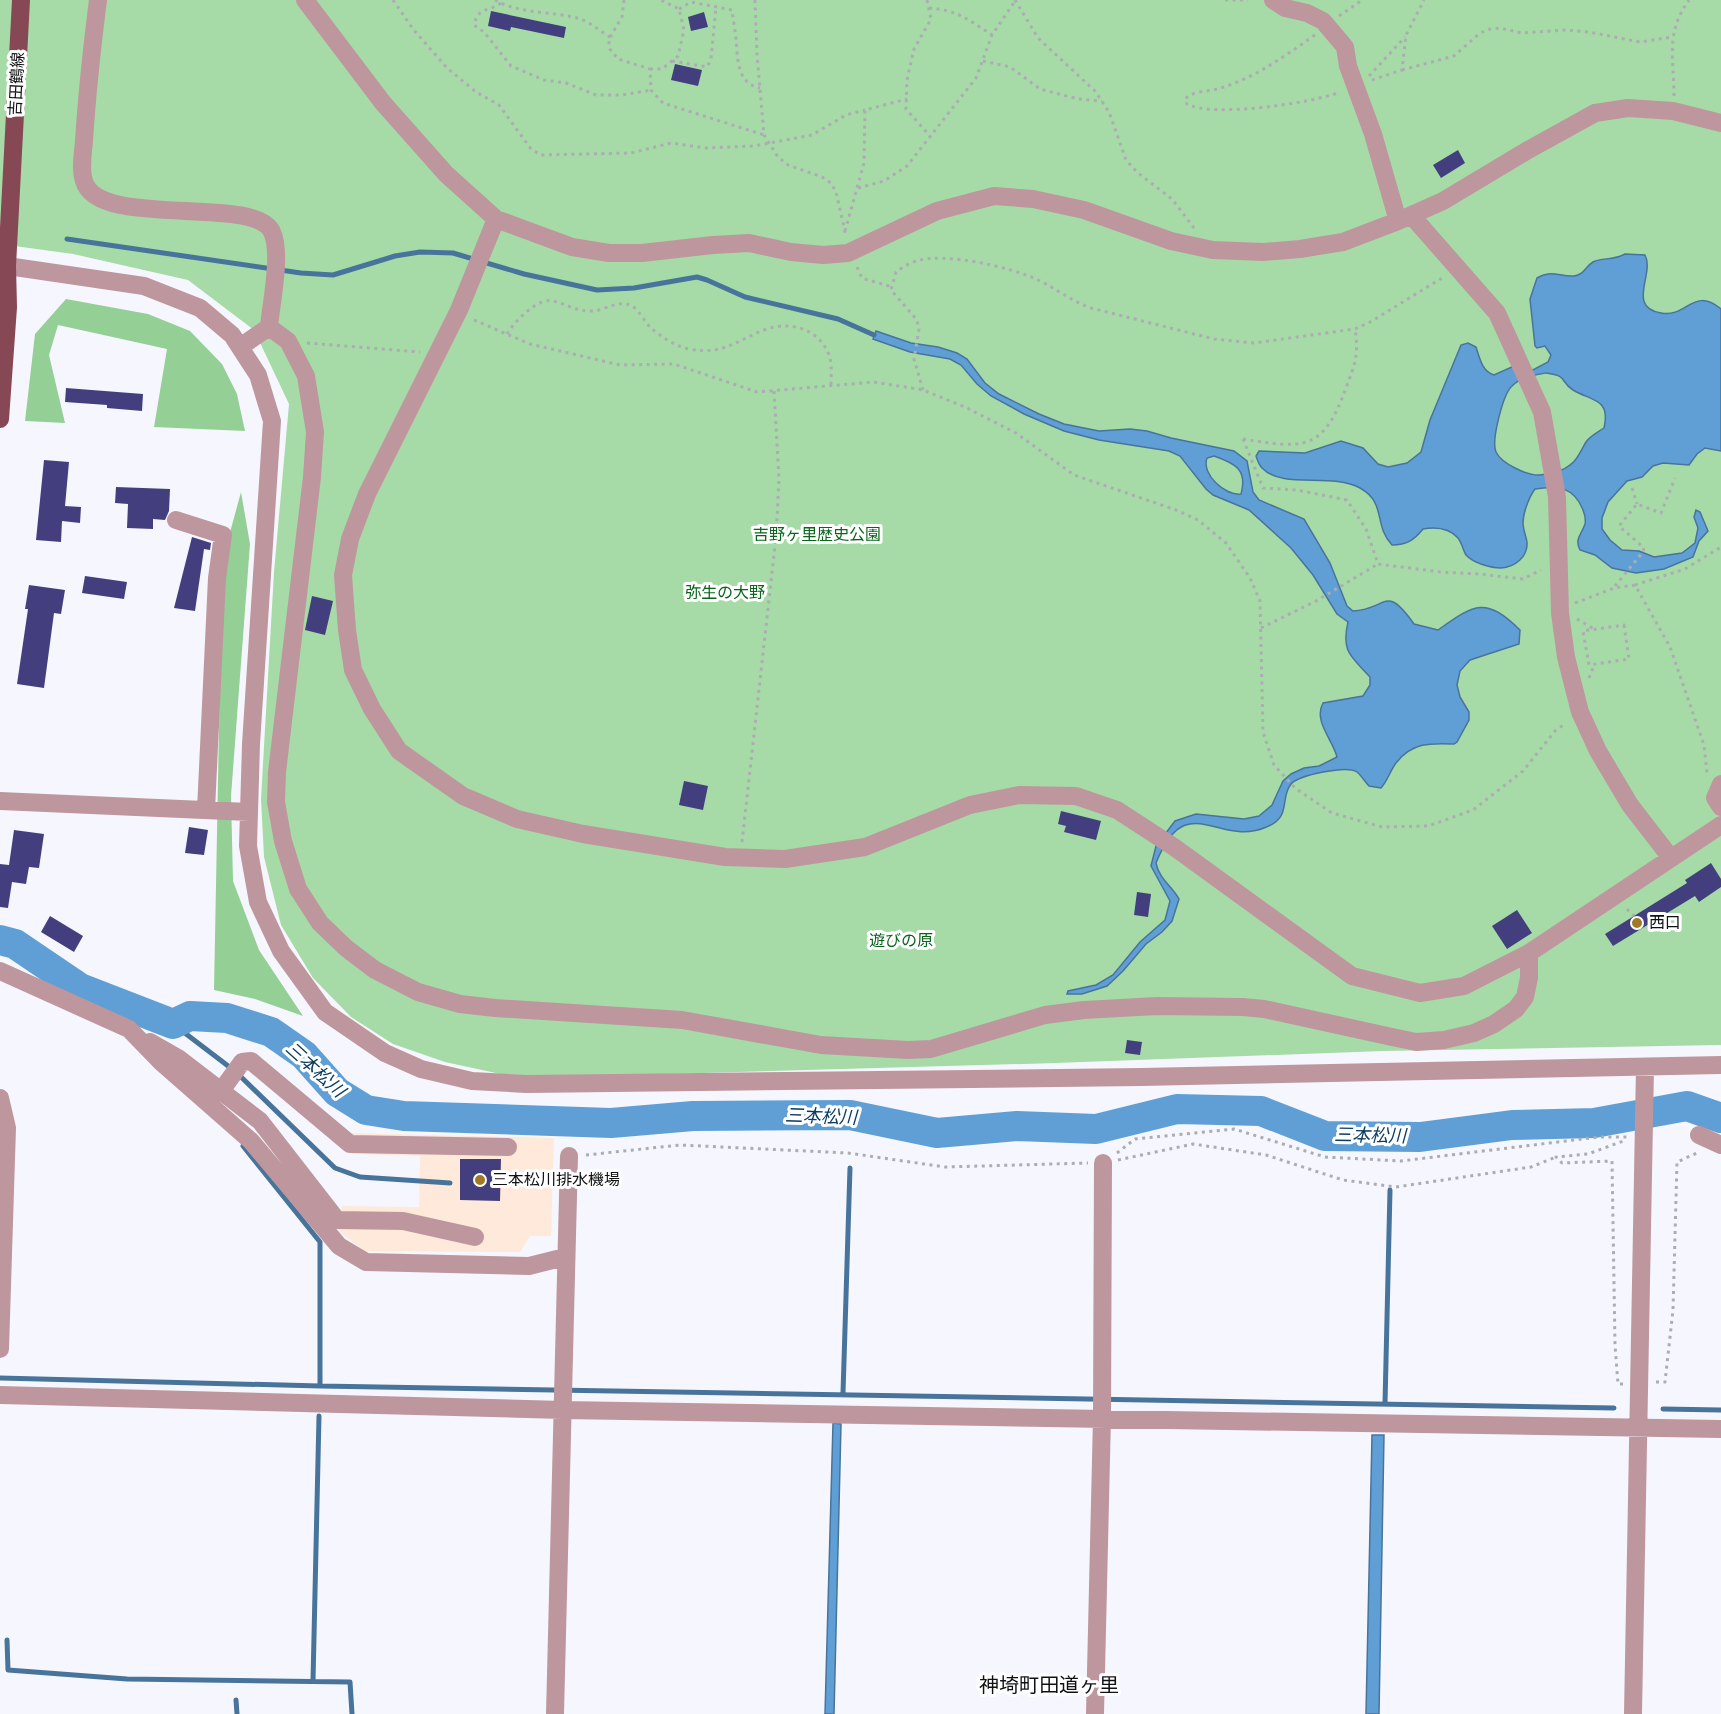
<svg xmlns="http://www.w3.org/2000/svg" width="1721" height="1714" font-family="'Source Sans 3','Noto Sans JP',sans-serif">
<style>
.industrial{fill:#fee9da}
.green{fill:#a6dba7}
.forest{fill:#94d095}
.water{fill:#609fd5;stroke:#48749b;stroke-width:1.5;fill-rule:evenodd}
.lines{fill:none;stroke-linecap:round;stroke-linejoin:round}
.stream{stroke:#48749b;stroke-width:5}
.river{stroke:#609fd5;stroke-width:30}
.building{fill:#433f7e}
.path{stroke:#acadb2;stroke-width:3;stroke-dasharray:3 4.5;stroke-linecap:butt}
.minor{stroke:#be979e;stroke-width:18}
.major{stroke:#874855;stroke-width:18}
.poi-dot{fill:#a07927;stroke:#fff;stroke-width:2}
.labels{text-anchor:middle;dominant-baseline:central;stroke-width:6;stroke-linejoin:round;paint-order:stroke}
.street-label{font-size:16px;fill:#101114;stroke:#fff}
.park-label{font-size:16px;fill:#0a641b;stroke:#fff}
.poi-label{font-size:16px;fill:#101114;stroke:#fff;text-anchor:start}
.water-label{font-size:18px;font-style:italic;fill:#0c3d61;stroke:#fff}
.quarter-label{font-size:20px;fill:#101114;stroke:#fff}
</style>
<rect width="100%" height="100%" fill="#f6f7fe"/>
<path class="industrial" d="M 352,1133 L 554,1138 L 551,1236 L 530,1236 L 520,1252 L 365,1251 L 340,1232 L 342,1206 L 419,1207 L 420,1156 L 352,1154 Z"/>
<path class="green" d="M 0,0 L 1721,0 L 1721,1045 L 1383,1051 L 1056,1063 L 598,1076 L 505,1075 L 445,1062 L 393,1044 L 351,1017 L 313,978 L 281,925 L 264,857 L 261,799 L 274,572 L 289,404 L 254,330 L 188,280 L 73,254 L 0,244 Z"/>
<path class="forest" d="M 66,299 L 148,314 L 190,331 L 222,364 L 237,394 L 245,431 L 154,427 L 167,349 L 58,325 L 49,355 L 65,423 L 25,421 L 35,334 Z
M 241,492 L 250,544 L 231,796 L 233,881 L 259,950 L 303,1016 L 255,999 L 214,990 L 221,622 L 229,536 Z"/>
<path class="water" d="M 1625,254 L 1645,255 C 1655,274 1626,307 1661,313 C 1687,318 1693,286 1721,309 L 1721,451 L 1705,448 L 1697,454 L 1689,465 L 1663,463 L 1653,466 L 1642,477 L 1627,481 L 1608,502 L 1602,518 L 1602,529 L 1610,540 L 1622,550 L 1639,551 L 1654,557 L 1682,553 L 1695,543 L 1698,528 L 1694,517 L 1696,510 L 1700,512 L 1708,531 L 1699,541 L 1693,557 L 1664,569 L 1636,573 L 1612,568 L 1595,555 L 1580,550 C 1574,539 1582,534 1585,524 C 1586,519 1585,515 1583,510 C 1574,487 1558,485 1535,489 C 1529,497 1523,513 1523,523 C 1523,529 1526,536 1527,542 C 1528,557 1515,567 1501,568 C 1491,568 1473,563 1466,555 C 1463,550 1462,543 1458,538 C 1449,528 1435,527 1423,529 C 1414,540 1407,545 1392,545 C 1373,525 1387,503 1360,488 C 1331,472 1283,490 1262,468 C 1259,465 1257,459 1256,456 L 1259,451 L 1305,453 L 1341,441 L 1363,448 L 1378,464 L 1388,467 L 1407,463 L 1421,452 L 1430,420 L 1461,345 L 1468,343 L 1476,347 C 1480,359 1482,371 1494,375 L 1514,366 L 1531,371 L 1548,362 L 1551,355 L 1545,346 L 1537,348 L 1535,346 L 1530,299 L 1537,278 C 1553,269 1559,277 1574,276 C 1584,275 1586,266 1593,262 C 1603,257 1612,261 1625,254 ZM 1546,373 C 1569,376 1559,381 1573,390 C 1591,401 1611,398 1604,428 C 1598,432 1590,436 1586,442 C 1581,450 1578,460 1570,465 C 1563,471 1549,474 1540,475 C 1527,476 1501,463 1496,452 C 1491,441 1503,394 1512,386 C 1521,377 1534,375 1546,373 Z
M 876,331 L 911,343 L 938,347 L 957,353 L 967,359 L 985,383 L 999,394 L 1039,414 L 1064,424 L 1099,431 L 1130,429 L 1147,431 L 1171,438 L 1234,451 L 1247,461 L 1253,492 L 1259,500 L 1304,519 L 1330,563 L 1347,606 L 1353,611 C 1388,609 1385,583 1414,624 L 1438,630 C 1475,604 1485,596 1520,630 L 1519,644 L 1470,660 L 1460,671 L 1457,685 L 1460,697 L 1469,712 L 1469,720 L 1457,742 L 1454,744 C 1431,743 1412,742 1396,763 C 1390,771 1388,780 1381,788 L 1369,786 C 1365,782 1361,775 1357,772 C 1347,765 1299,775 1291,784 C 1279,799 1293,818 1264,828 C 1217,846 1186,788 1156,863 C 1159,879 1172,886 1179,899 L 1172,921 L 1162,932 L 1146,944 L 1123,971 L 1107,986 L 1082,994 L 1067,994 L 1068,991 L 1096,985 L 1113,975 L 1140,942 L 1165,920 L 1170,901 L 1151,866 L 1156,846 L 1175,821 L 1196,814 L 1244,819 L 1259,816 L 1272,805 L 1283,781 L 1291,774 L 1304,768 L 1319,766 L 1337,757 C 1333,740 1313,721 1323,703 L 1363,696 L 1370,685 L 1370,677 C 1351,656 1341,652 1348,622 L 1337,614 L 1313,575 L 1291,548 L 1249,510 L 1213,495 L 1206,489 L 1180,456 L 1169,451 L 1099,440 L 1064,431 L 1024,414 L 991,396 L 977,384 L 961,365 L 950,359 L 910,352 L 873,339 ZM 1214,456 C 1234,463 1248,469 1241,494 C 1225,496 1201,474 1207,458 Z
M 833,1423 L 841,1424 L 834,1714 L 825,1714 Z
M 1372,1435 L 1384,1435 L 1379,1714 L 1366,1714 Z"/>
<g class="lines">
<path class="stream" d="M 67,239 L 301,273 L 333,275 L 395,256 L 420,252 L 453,253 L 524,274 L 597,290 L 634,288 L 697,277 L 707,280 L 745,297 L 838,319 L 874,335
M 173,1024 L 236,1072 L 335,1168 L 360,1177 L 450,1183
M 243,1146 L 320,1242 L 320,1386
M 0,1378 L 320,1386 L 1614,1408
M 843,1393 L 850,1168
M 1385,1404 L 1390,1190
M 1663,1409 L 1721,1410
M 7,1640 L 8,1670 L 127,1679 L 350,1682 L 352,1714
M 313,1681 L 319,1416
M 236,1700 L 237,1714"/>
<path class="river" d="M 0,940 L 15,944 L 80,988 L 173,1024 L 190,1016 L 227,1018 L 271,1032 L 304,1055 L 337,1092 L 366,1110 L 404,1116 L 611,1123 L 693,1116 L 850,1115 L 937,1133 L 1017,1126 L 1096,1129 L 1177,1109 L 1261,1111 L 1325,1136 L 1420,1137 L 1512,1125 L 1594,1123 L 1687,1106 L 1721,1118"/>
</g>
<path class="building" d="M 491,11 L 566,27 L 564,38 L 511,27 L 510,31 L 488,26 Z
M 704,12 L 708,27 L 691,31 L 688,17 Z
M 675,64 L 702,70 L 698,86 L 671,80 Z
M 1458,150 L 1465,163 L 1441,178 L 1433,165 Z
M 66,388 L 143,394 L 142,411 L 107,408 L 107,405 L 65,402 Z
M 44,460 L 69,462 L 65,506 L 81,507 L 80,523 L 62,521 L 61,542 L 36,540 Z
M 116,487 L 170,489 L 169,511 L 165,520 L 153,519 L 153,529 L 127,528 L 128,504 L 115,503 Z
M 192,537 L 211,543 L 210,550 L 204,549 L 195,611 L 174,608 Z
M 85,576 L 127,582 L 124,599 L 82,593 Z
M 29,585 L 65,590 L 61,614 L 54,613 L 44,688 L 17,684 L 28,609 L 25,609 Z
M 312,596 L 333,601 L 325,635 L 305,630 Z
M 684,781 L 708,786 L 703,810 L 679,805 Z
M 1061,811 L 1101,821 L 1096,840 L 1064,832 L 1066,826 L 1058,824 Z
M 189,827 L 208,830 L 204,855 L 185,853 Z
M 14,830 L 44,834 L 39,868 L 29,867 L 26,884 L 12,882 L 8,908 L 0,907 L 0,864 L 9,865 Z
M 1711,863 L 1721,879 L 1721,887 L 1699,902 L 1695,896 L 1613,946 L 1605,934 L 1687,883 L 1685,880 Z
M 1137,892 L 1151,894 L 1148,917 L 1134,915 Z
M 1517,910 L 1532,933 L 1507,949 L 1492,926 Z
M 50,916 L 83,936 L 74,952 L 41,932 Z
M 1127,1040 L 1142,1042 L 1140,1055 L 1125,1053 Z
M 460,1159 L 501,1159 L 500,1201 L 460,1200 Z"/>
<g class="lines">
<path class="path" d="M 393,0 L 413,29 L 447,68 L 476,92 L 499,105 L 531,149 L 541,155 L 631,153 L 671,143 L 705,148 L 754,146 L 812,135 L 846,115 L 865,110
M 495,0 C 519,14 551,11 577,18 C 589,21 600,31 610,37
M 624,0 L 622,17 L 609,39 L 609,48 L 618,59 L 650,69 L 651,90 L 663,103 L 764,135
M 755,0 L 757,54 L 764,135 L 778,157 L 788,165 L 822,177 L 831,183 L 836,192 L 846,236
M 927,0 L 931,19 L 914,49 L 907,80 L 906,109 L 930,136
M 1015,0 L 1038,38 L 1095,91 L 1109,112 L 1126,160 L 1138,173 L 1172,199 L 1194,228
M 1225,0 L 1248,0
M 501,3 C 488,12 478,7 474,25 L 484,32 L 511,66 L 544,80 L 566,83 L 596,95 L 622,95 L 651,90
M 929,8 C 957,10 969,20 992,35
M 679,9 L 691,2 L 732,10 C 733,19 735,29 736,39 C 738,58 736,83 760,88
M 1339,16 L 1362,0
M 1315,35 C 1285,56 1256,77 1221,88 C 1209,92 1194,90 1185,99 L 1187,104 C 1212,118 1313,103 1340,92
M 672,61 L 707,67 L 711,59 L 716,7
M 983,61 L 1010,67 L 1040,89 L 1078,99 L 1102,101
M 650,69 L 662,69 L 678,56 L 684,30 L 679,9 L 661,0
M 1402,70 L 1454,56 L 1480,33 L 1490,29 L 1500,28 L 1522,33 L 1564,30 L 1589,32 L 1640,42 L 1672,37
M 1369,76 L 1405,37
M 1372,80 L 1402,70 L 1406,35 L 1424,0
M 1674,96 C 1674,58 1665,33 1689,0
M 858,188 L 884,181 L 907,166 L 976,78 L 992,35 L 1015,1
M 845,231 L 864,163 L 865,110 L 907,99
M 857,267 L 862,278 L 892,287
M 474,320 L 530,344 L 620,365 L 674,364 L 757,392 L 874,382 L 923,390 L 965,407 L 1016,433 L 1074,475 L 1176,510 L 1198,520 L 1226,543 L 1250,578 L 1260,601 L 1263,732 L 1274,765 L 1295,788 L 1332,813 L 1382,827 L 1428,826 L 1473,810 L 1523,771 L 1555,731 L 1566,723
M 507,334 C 514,322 538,297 553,301 C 566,304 578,312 592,311 C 606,310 619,299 632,306 C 639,310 644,321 650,327 C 660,336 676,347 689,349 C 724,356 738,339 767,329 C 793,320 822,331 830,358 C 832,366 831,377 831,386
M 307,343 L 420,352
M 923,390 L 914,359 L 919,329 L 917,320 L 891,290 L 896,272 C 902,268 909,263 916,261 C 945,252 1011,267 1038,280 C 1057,289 1071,301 1091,308 L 1214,339 L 1254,343 L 1355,329 L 1372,321 L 1442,278
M 1243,439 L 1263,488 L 1297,490 L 1347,500 L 1366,529 L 1378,564 L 1441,572 L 1478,574 L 1523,579 L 1541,570
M 1243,439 C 1305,449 1323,451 1346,388 C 1355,364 1359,355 1355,329
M 1632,488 L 1637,504
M 1635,585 L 1685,569 L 1721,547
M 1615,586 L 1643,552 L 1644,548 L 1619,526 L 1637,504 L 1661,513 L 1675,478
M 1575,603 L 1614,588 L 1635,585 L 1670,647 L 1704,745 L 1707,773
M 1577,619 L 1594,629
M 1624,625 L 1629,659 L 1589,665 L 1583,631 Z
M 1261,628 L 1316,601 L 1378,564
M 1589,678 L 1594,665
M 742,842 L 776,537 L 779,479 L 774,390
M 1627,909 L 1634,916
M 1117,1153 L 1135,1139 L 1234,1129 L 1325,1157 L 1401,1161 L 1599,1137 L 1627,1137
M 586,1155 L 680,1145 L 848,1153 L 945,1167 L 1088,1163
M 1118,1160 L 1193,1144 L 1266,1155 L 1343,1180 L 1396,1187 L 1531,1167 L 1556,1157
M 1656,1382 L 1665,1382 L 1673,1310 L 1677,1162 L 1697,1153
M 1623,1384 L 1618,1384 L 1615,1345 L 1612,1161 L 1562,1163 L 1556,1157 L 1588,1154 L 1626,1140"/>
<path class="minor" d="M 98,0 C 92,47 87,93 84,141 C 83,153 80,169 84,181 C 98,230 255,194 272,232 C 282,253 271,304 269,327
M 305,0 L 383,103 L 446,174 L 496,219 L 572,247 L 609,253 L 642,253 L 713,245 L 749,243 L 791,252 L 823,255 L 848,253 L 937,211 L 994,196 L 1033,199 L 1084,210 L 1171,241 L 1213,250 L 1263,252 L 1300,249 L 1343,242 L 1398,221 L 1443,201 L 1528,150 L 1595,113 L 1628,108 L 1673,111 L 1721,123
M 1273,0 L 1285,8 L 1307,13 L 1323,21 L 1345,47 L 1348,66 L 1373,134 L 1398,221
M 1411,215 L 1497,313 L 1542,412 L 1557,497 L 1560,613 L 1566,657 L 1580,712 L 1598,751 L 1630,805 L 1671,858
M 496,219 L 459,310 L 367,494 L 350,539 L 343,575 L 347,630 L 353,670 L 372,709 L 399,751 L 463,796 L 517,819 L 583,834 L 725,857 L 785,859 L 865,847 L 970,805 L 1019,795 L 1076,796 L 1117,810 L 1174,847 L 1352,976 L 1420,993 L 1464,986 L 1529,953 L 1721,825
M 0,265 L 144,286 L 200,308 L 232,335 L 258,375 L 272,421 L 251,744 L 248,846 L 258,902 L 281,951 L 325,1012 L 385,1053 L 421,1069 L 472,1081 L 526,1084 L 1141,1077 L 1721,1065
M 240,347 L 269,327 L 288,341 L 306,376 L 315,432 L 312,477 L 277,772 L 276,802 L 283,841 L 298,889 L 320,923 L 346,948 L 375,970 L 418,992 L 460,1004 L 495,1008 L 682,1020 L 821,1045 L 908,1050 L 931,1049 L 1045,1015 L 1084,1010 L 1157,1006 L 1243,1007 L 1264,1009 L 1392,1037 L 1416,1042 L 1444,1040 L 1474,1033 L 1494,1024 L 1516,1009 L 1525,997 L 1529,978 L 1529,953
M 176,520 L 223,535 L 217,578 L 206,810
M 1721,784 L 1715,798 L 1721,807
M 0,801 L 249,812
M 0,971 L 129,1029 L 161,1062 L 251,1141 L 339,1246 L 366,1262 L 529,1266 L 565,1257
M 150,1042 L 178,1058 L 260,1121 L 337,1220 L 403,1221 L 475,1237
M 221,1091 L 242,1062 L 251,1061 L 350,1144 L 508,1147
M 0,1098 L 7,1128 L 0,1349
M 1699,1135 L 1721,1145
M 0,1395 L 563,1410 L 1721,1429
M 555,1714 L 569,1156
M 1095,1714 L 1102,1417 L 1103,1163
M 1633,1714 L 1645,1067"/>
<path class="major" d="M 0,419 L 8,307 L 7,266 L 21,0"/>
</g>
<g class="poi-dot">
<circle cx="1637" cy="923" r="6"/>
<circle cx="480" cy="1180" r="6"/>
</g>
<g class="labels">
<g class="street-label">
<text transform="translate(17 84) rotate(-87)">吉田鶴線</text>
</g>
<g class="park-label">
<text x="817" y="535">吉野ヶ里歴史公園</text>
<text x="725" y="593">弥生の大野</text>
<text x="901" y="941">遊びの原</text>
</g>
<g class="poi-label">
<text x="1649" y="923">西口</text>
<text x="492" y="1180">三本松川排水機場</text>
</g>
<g class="water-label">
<text transform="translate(315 1070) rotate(42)">三本松川</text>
<text transform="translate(821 1117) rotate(2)">三本松川</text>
<text transform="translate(1370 1136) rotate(1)">三本松川</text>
</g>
<g class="quarter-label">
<text x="1049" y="1686">神埼町田道ヶ里</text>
</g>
</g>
</svg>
